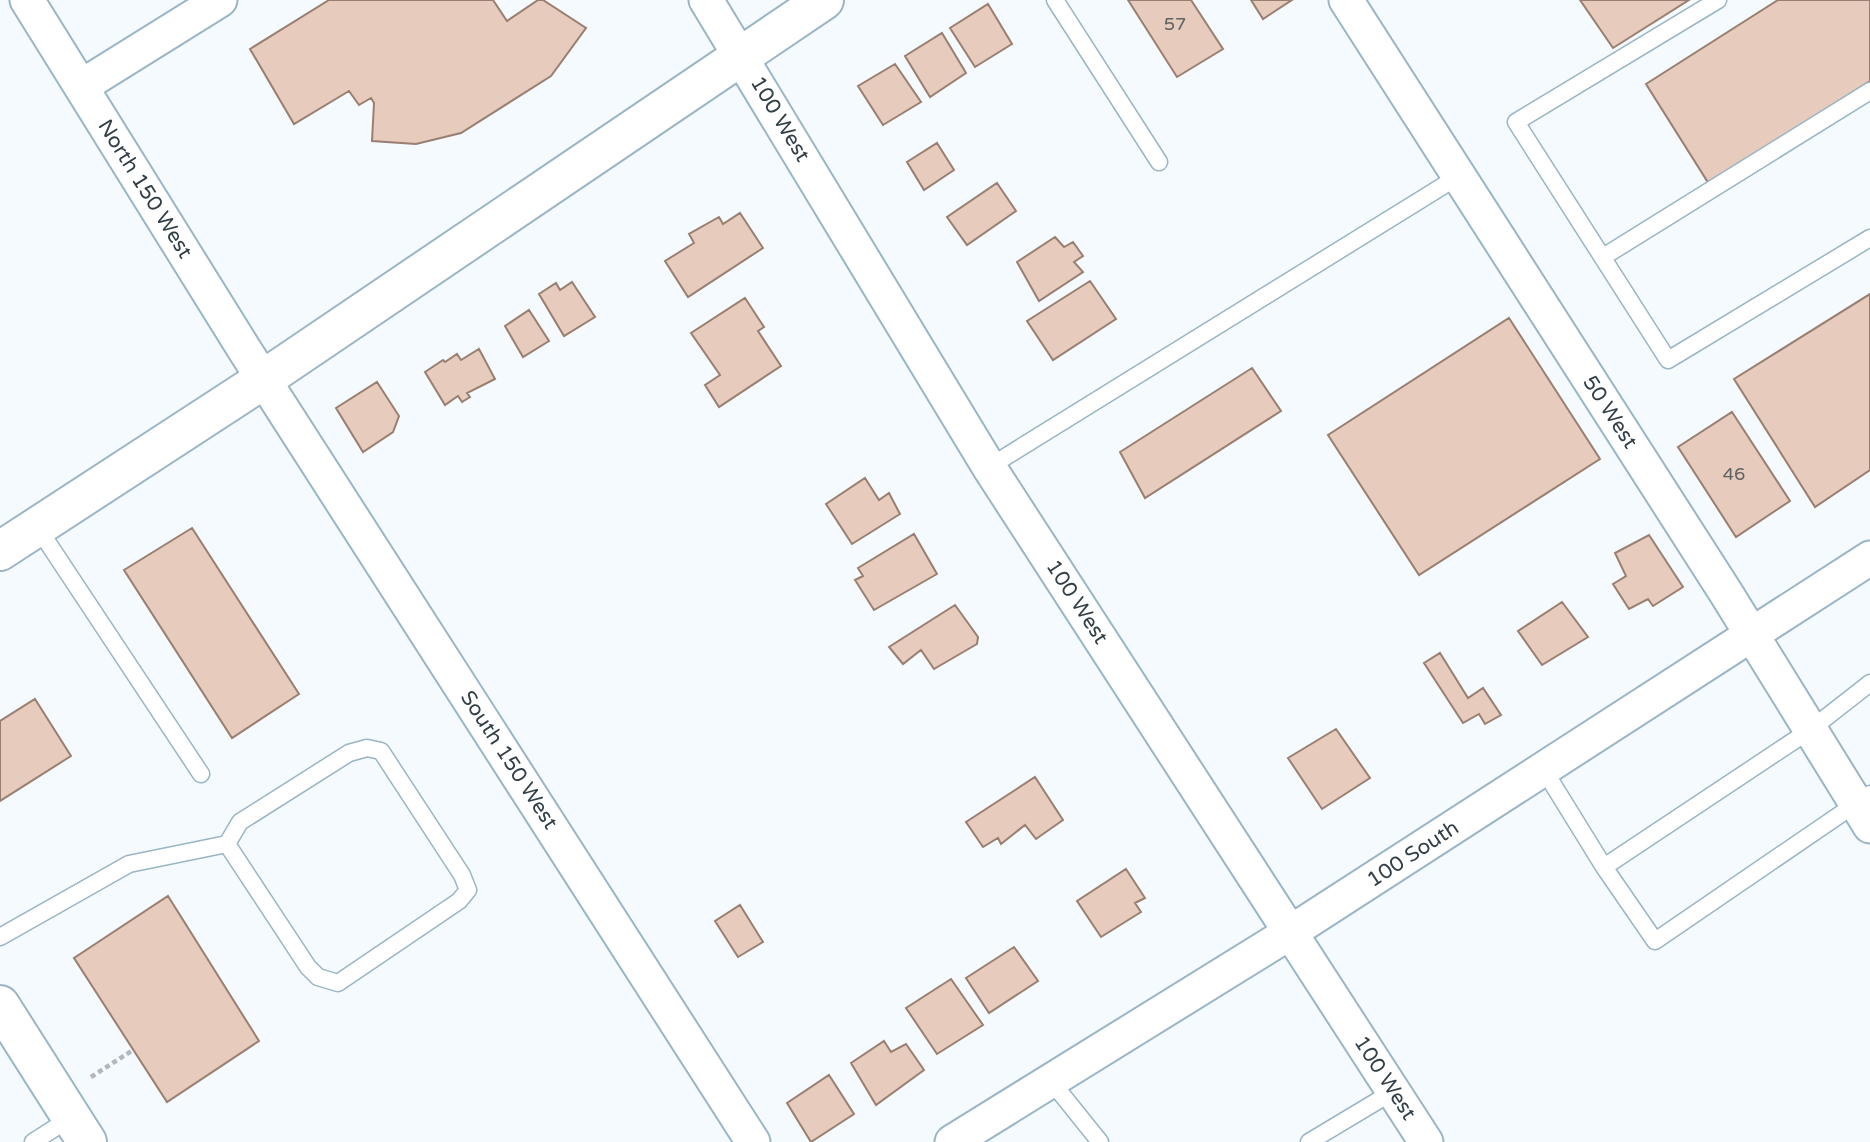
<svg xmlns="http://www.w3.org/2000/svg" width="1870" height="1142" font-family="'Varela Round',sans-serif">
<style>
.building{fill:#e7cbbc;stroke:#997f71;stroke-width:2}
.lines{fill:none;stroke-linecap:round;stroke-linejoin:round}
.service-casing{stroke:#9ab5c5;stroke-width:19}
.minor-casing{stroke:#9ab5c5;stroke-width:37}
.tertiary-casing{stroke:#9ab5c5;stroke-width:42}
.path{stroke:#b0b8bd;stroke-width:4.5;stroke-dasharray:5 3.5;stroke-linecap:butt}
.service{stroke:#fff;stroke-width:16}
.minor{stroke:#fff;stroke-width:33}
.tertiary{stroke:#fff;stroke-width:38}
.labels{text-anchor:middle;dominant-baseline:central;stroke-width:7;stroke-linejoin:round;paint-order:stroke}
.number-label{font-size:18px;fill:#606264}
.street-label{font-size:21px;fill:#333f46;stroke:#fff}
</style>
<rect width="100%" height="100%" fill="#f4fafe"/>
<path class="building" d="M 329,0 L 493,0 L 507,21 L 538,0 L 543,0 L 586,28 L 551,76 L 461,133 L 416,144 L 372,141 L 374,103 L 371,98 L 359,105 L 349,91 L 294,124 L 250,49 Z
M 1128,0 L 1191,0 L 1223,49 L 1177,77 Z
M 1251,0 L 1292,0 L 1263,19 Z
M 1580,0 L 1689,0 L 1613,48 Z
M 1778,0 L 1870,0 L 1870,81 L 1709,184 L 1646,84 Z
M 988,4 L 1012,44 L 975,67 L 950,28 Z
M 942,33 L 966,73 L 930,97 L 905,56 Z
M 895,64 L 921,102 L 883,125 L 858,86 Z
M 937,143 L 954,170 L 924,190 L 907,162 Z
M 997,183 L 1016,211 L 967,245 L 947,217 Z
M 740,213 L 763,248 L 688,297 L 665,261 L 694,243 L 689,234 L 719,217 L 723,224 Z
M 1055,237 L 1064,247 L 1073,242 L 1083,256 L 1074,262 L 1083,272 L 1039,301 L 1017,262 Z
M 1090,281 L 1116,319 L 1053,360 L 1027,321 Z
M 572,282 L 595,317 L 564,336 L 539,294 L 556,283 L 560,290 Z
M 1870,294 L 1870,470 L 1815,507 L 1734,379 Z
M 745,298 L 764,327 L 758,331 L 781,366 L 719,407 L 705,385 L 720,375 L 691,333 Z
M 529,310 L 549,341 L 523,357 L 505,326 Z
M 1509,318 L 1600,459 L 1419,575 L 1328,435 Z
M 479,349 L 495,379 L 467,393 L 470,397 L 462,402 L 458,396 L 445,405 L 425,372 L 443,360 L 445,362 L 457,354 L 461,360 Z
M 1252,368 L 1281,411 L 1145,498 L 1120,452 Z
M 377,382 L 399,416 L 393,432 L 363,452 L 336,408 Z
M 1732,412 L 1790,501 L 1736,537 L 1678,447 Z
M 865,478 L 879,500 L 889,493 L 900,514 L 852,544 L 826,504 Z
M 192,528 L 299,694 L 232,738 L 124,570 Z
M 914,534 L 937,574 L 874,610 L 855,580 L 863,576 L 858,568 Z
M 1649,535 L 1683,587 L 1653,606 L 1648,599 L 1629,609 L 1613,584 L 1626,576 L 1615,553 Z
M 1562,602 L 1588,637 L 1542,665 L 1518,631 Z
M 955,605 L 978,637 L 977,644 L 934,669 L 921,650 L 903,664 L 889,647 Z
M 1440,653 L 1468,698 L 1483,688 L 1501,715 L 1485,724 L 1479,714 L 1463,723 L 1424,663 Z
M 35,699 L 71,756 L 0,801 L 0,721 Z
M 1336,729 L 1370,778 L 1322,809 L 1288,758 Z
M 1035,777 L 1063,820 L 1036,839 L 1025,825 L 1001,844 L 998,838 L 983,847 L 966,822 Z
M 1126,869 L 1145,898 L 1135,903 L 1141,912 L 1101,937 L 1077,901 Z
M 168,896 L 259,1041 L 167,1102 L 74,958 Z
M 740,905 L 763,942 L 738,957 L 715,921 Z
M 1014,947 L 1038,981 L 989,1013 L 966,978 Z
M 951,979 L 983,1025 L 937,1054 L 906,1008 Z
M 884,1041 L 891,1052 L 906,1044 L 924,1070 L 876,1105 L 851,1063 Z
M 829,1075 L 854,1114 L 811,1142 L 787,1103 Z"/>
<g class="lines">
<defs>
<path id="service" d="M 1055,0 L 1159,162
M 1718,0 L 1516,122 L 1668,360 L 1870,238
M 1603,257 L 1870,91
M 989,467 L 1459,176
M 38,528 L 201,774
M 1544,770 L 1604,867 L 1810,730 L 1870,683
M 1604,867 L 1655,941 L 1870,794
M 0,937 L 129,864 L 227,844 L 240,822 L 349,753 L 367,748 L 381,751 L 462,875 L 468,890 L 459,901 L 338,983 L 318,977 L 308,967 L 227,844
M 1051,1081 L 1100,1142
M 33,1142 L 72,1117
M 1309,1142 L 1394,1091"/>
<path id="minor" d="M 27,0 L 244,349 L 753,1142
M 706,0 L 989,467 L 1426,1142
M 1346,0 L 1726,593 L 1870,826
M 82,86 L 220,0
M 952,1142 L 1291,932 L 1870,558"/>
<path id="tertiary" d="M 0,551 L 264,379 L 824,0
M 0,1005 L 87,1142"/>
</defs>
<use href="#service" class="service-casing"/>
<use href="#minor" class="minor-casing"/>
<use href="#tertiary" class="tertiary-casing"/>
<path class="path" d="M 91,1077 L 133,1050"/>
<use href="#service" class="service"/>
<use href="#minor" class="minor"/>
<use href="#tertiary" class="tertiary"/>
</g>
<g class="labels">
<g class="number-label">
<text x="1175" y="24">57</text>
<text x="1734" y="474">46</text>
</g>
<g class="street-label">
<text transform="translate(780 119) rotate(59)">100 West</text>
<text transform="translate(145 189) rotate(58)">North 150 West</text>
<text transform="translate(1610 412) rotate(57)">50 West</text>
<text transform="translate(1077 602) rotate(57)">100 West</text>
<text transform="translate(509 760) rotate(57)">South 150 West</text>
<text transform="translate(1413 854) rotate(-33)">100 South</text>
<text transform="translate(1385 1078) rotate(57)">100 West</text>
</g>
</g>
</svg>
